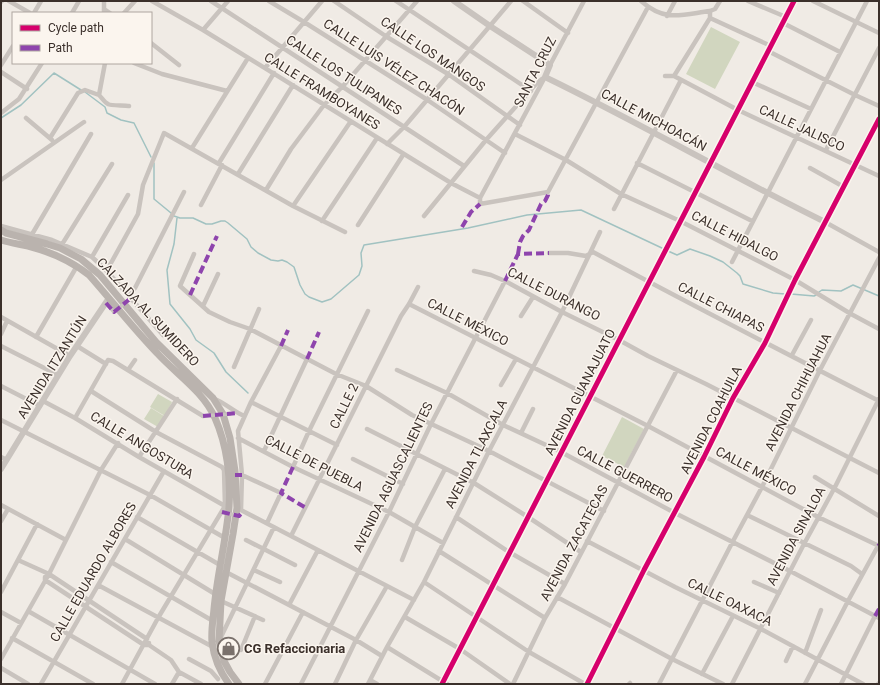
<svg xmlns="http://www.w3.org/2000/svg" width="880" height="685" font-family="Roboto,sans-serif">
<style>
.green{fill:#d1d6bf}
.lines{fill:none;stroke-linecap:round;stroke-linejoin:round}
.stream{stroke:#a1c2c1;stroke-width:1.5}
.pedestrian{stroke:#c9c3be;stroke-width:3.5}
.minor{stroke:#c9c3be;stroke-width:4.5}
.tertiary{stroke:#c9c3be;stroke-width:6}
.secondary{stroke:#bab3ae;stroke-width:7}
.pedestrian-bridge{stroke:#c9c3be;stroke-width:3.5}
.quiet{stroke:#8e44ad;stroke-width:4;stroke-dasharray:8 4;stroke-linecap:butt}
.cycleway-casing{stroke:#fbf5ee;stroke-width:8}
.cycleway{stroke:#d6006c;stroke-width:5}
.labels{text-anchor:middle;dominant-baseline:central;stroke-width:3;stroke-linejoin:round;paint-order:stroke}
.street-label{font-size:13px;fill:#3b302b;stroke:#fbf5ee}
.poi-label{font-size:13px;font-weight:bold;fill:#3b302b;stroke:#fbf5ee;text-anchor:start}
</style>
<rect width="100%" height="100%" fill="#f0ebe5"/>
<path class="green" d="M 711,27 L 740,42 L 715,89 L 686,74 Z
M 158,394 L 172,402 L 165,416 L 150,407 Z
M 151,408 L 164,416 L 158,427 L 144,419 Z
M 622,417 L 644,429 L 624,467 L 602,456 Z"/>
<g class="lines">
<path class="stream" d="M 85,92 L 105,107 L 107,113 L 121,120 L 134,123 L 151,157
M 1,118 L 21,105 L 54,73 L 81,90
M 154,163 L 154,199 L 171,213
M 174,216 L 180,218 L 193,218 L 206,224 L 212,224 L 221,221 L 225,221 L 228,223 L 247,239 L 251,247 L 258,253 L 271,260 L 278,261 L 282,260 L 287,262 L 294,267 L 300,285 L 305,294 L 309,297 L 322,302 L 331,299 L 359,275 L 362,266 L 361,253 L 364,245 L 468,228 L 527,215 L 581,210 L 664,249
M 177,218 L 174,244 L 167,270 L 170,304 L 190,329 L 196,340 L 214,353 L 226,372 L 248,393
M 668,251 L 677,255 L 690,249 L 710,256 L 723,262 L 737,273 L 740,276 L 743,284 L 773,293 L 785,294
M 819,292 L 822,290 L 841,291 L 853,285 L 879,296
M 791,294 L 814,296 L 816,295"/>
<path class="pedestrian" d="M 106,303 L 114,312"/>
<path class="minor" d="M 9,1 L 30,13
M 152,1 L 203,30 L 451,183 L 480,198
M 211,1 L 464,166
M 269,1 L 304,22 L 426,99 L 505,153
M 334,1 L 387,37 L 448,74 L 520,125
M 396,1 L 531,91
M 523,1 L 568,33
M 641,1 C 665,22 680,15 710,11 L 715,9 L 720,1
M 748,1 L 786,17
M 813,1 L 879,33
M 1,2 L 2,1
M 104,9 L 110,13
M 34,13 L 41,1
M 72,13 L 79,1
M 104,13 L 104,1
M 124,13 L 135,1
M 667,16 L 675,1
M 710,18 L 771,46
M 783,23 L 840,52
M 203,30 L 228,1
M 151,43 L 179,65
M 768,51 L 855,95 L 879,106
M 134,63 L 162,74 L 227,91
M 1,65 L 13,46
M 550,65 L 584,1
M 265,68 L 322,1
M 1,72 L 27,89
M 665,76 L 674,76
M 674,76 L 738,110 L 879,176
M 674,76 L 710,18 L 710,11
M 545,77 L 480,198 L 480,204 L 548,192 L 648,7
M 752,82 L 811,109
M 99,95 C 102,98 105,103 108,104 C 111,106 124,105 129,106
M 1,113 L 19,99 L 42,63
M 26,118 L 52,140
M 879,119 L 825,222 L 879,252
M 515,134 L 566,160 L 621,194 L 680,221 L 795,280 L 851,314 L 879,329
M 50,138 L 78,93 L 85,90 L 99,95 L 105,63
M 387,144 L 404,127 L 511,1
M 192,148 L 248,58
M 826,150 L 879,48
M 219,163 L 274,73
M 637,163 L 752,221
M 810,168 L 844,187
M 238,174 L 293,85
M 1,180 L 84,122
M 266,190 L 291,149 L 324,105 L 343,86 L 417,1
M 201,205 L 222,165
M 293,206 L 351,121
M 614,209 L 681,80
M 424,216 L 486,140 L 536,84 L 542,79
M 322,221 L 377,138
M 358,225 L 403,155
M 1,226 L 52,240 L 92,257 L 106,270 L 163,335
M 31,236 L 91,134
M 61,246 L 112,164
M 549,253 L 568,253 L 586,256 L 593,252 C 688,303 783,352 879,401
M 194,254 L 180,286 L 209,312 L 230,322 L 250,329 L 336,374 L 366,386 L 412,415 L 489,451 L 604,511
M 92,257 L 128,195
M 732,262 L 867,1
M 106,270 L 111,263 L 138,214 L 143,185 L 164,133 L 293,206 L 345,232
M 474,271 L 491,275 L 505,281 L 562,312 L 619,340 L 648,356 L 706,384 L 879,473
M 129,296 L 135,288 L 184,192
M 409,304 L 648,426 L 818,517 L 879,546
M 203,306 L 218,274
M 521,316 L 533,297
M 1,317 L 70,356
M 1,334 L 7,321
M 36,337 L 77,266
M 1,346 L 58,375
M 77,346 L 106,364
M 792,355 L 811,320
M 234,367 L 259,309
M 128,370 L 135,360
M 397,370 L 447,393 L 503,425 L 561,452 L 675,513 L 790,571 L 879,618
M 501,385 L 516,359
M 1,386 L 40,406
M 91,391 L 156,432 L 222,467 L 224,470 L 225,506 L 158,618 L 122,684
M 213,398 C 225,403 233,411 244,416
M 43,401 L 75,418 L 139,457 L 225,506 L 227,506
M 251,402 L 337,445
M 75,418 L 108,360 L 113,361 L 203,416
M 1,420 L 150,495 L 225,538
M 367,429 L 474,483 L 528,517 L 581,552
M 521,433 L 533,409
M 238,438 L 293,467 L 389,512 L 443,543
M 264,451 L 307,359
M 1,457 L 7,460
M 139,457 L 177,399
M 353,459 L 403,484
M 293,467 L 309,431 L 368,311
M 242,475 L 281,493 L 267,523
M 815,477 L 879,516
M 1,505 L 66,540
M 237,508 L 414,600
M 241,510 L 242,475 L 238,431 L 251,402 L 281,346
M 747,515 L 851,566 L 862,574
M 137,517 L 220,565
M 456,517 L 509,552 L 565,584
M 1,521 L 8,509
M 291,536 L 401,316 L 409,304 L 418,287
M 125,539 L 215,594
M 246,540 L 295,565
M 587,541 L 675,587 L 761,629 L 863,684
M 439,551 L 545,618
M 18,560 L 49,574 L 147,639
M 402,560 L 415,527 L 445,469
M 111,562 L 213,621
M 254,570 L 280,582
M 226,572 L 356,640 L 382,656
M 45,577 L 45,580 L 144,645 L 149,645
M 424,582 L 529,652 L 585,684
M 754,582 L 779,593
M 98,585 L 213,647
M 1,592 L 37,524
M 557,597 L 672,659 L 723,684
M 221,601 L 263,620
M 289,605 L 318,550
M 28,611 L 155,684
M 1,612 L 21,623
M 405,617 L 460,649 L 510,684
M 12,638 L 93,684
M 220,639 L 274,527
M 149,643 L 149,645 L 171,660 L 179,672 L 201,684
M 387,647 L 447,684
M 241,650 L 255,616
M 805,653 L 821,610
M 1,659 L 49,574 L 101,470 L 118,443
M 189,659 L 211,671 L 218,679
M 786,661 L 793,646
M 1,668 L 28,684
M 702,674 L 733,616
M 370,680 L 377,684
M 41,684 L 164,471
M 172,684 L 179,672
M 265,684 L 303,612
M 301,684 L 389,512 L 431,424 L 505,281
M 335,684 L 356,640 L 387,586
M 368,684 L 387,647 L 424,582 L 489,451 L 562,312 L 600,232
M 442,684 L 794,1
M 513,684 L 545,618 L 565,584 L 677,370
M 629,684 L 630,683
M 659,684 L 732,543 L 762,487 L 820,370 L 879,258
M 732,684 L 804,544 L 835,487 L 879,399
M 805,684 L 848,601 L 878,546
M 841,684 L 875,616
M 878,684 L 879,683"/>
<path class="tertiary" d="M 454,1 L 490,26 L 550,65 L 545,77 C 640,123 731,176 825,222 L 789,291 L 765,343 L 733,398 L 704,457 L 644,570 L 587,684
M 1,469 L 70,356 L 109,298"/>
<path class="secondary" d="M 1,230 L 6,233 L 47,244 L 60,248 L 81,259 L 100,275 L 156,342 L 213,398 L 223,414 L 230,438 L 235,471 L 237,508 L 233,534 L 221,601 L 219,641 L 224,661 L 230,672 L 239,684
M 1,240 C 10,243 19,244 28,246 C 51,252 70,260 89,275 C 112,301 133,328 157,353 C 176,374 203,391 215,418 C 227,445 231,478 229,507 C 226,541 217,575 214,609 C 213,620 211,631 212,642 C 214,658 220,672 229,684"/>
<path class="pedestrian-bridge" d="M 114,312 L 130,299
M 203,416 L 230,414
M 222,512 L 239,516"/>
<path class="quiet" d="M 462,227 L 471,212 L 480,204
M 518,254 L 520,242 L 523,236 L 529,230 L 541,204 L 545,201 L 548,195 L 548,192
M 505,281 L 518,254 L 549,253
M 190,295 L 217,236
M 106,303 L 114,312 L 131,298
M 281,346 L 288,330
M 307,359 L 319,332
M 203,416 L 238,413
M 293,467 L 281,493 L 306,508
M 235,475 L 242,475
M 222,512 L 239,516 L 243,512
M 878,546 L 879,545
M 875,616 L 879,609"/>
<defs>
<path id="cycleway" d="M 442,684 L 794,1
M 587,684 L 644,570 L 704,457 L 733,398 L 765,343 L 795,280 L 879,119"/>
</defs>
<use href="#cycleway" class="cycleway-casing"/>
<use href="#cycleway" class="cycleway"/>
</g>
<defs>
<symbol id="shop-ring" viewBox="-11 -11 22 22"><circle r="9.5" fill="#fbf5ee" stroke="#7a716c" stroke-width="1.5"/><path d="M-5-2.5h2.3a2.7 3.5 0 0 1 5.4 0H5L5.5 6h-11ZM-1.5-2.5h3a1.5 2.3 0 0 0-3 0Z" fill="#7a716c"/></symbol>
</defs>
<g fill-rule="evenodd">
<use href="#shop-ring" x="216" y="636" width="25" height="25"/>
</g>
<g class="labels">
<g class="street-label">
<text transform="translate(433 54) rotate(34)">CALLE LOS MANGOS</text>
<text transform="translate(394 67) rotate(33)">CALLE LUIS VÉLEZ CHACÓN</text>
<text transform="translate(535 72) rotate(-63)">SANTA CRUZ</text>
<text transform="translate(344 75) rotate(33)">CALLE LOS TULIPANES</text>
<text transform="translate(322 91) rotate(32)">CALLE FRAMBOYANES</text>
<text transform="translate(654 120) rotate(28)">CALLE MICHOACÁN</text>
<text transform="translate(802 128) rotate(25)">CALLE JALISCO</text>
<text transform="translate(735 236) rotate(27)">CALLE HIDALGO</text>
<text transform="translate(554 294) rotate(27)">CALLE DURANGO</text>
<text transform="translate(721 307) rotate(27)">CALLE CHIAPAS</text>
<text transform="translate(148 312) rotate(47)">CALZADA AL SUMIDERO</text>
<text transform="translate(468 322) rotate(27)">CALLE MÉXICO</text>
<text transform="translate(52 367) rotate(-58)">AVENIDA ITZANTÚN</text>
<text transform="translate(580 392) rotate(-63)">AVENIDA GUANAJUATO</text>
<text transform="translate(798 392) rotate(-63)">AVENIDA CHIHUAHUA</text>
<text transform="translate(344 406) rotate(-64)">CALLE 2</text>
<text transform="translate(711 420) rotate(-63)">AVENIDA COAHUILA</text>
<text transform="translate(142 445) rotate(31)">CALLE ANGOSTURA</text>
<text transform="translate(476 454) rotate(-63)">AVENIDA TLAXCALA</text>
<text transform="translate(314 463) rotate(27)">CALLE DE PUEBLA</text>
<text transform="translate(756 471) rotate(28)">CALLE MÉXICO</text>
<text transform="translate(625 474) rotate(28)">CALLE GUERRERO</text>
<text transform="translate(393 477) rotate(-64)">AVENIDA AGUASCALIENTES</text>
<text transform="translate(796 536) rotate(-62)">AVENIDA SINALOA</text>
<text transform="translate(574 543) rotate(-62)">AVENIDA ZACATECAS</text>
<text transform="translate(93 572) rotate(-60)">CALLE EDUARDO ALBORES</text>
<text transform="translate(730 602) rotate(26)">CALLE OAXACA</text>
</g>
<g class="poi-label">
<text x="244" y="648">CG Refaccionaria</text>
</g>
</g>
<rect width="880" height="685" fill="none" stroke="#3b302b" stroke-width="4"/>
<rect x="12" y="12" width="140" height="52" fill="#fbf5ee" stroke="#aea6a0"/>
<rect x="20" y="25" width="20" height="6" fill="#d6006c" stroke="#aea6a0"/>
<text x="48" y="32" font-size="12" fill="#3b302b">Cycle path</text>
<rect x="20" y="45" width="20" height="6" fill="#8e44ad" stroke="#aea6a0"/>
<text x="48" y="52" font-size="12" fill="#3b302b">Path</text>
</svg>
